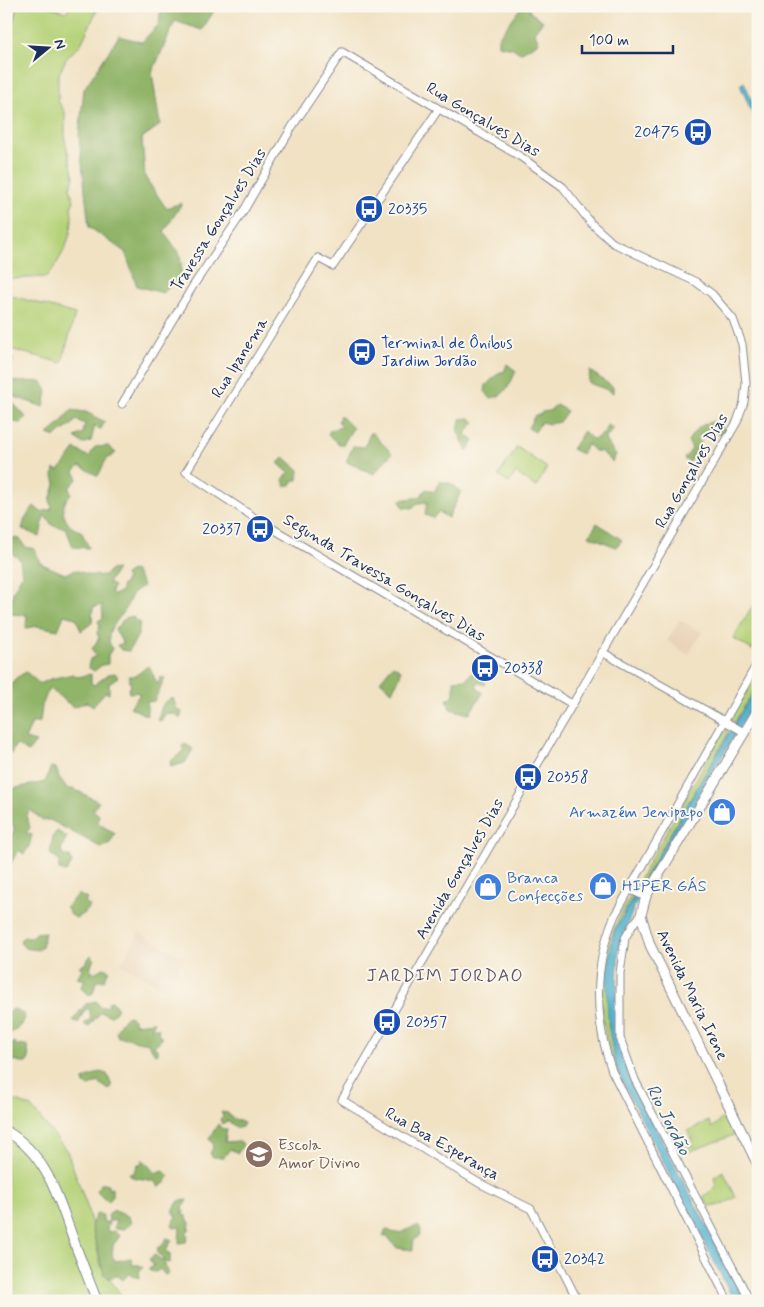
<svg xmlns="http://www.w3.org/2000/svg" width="764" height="1307" font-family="Mynerve,sans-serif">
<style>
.built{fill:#e9d4b9}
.industrial{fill:#ccc2b9}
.green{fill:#b5d278;stroke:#68806b}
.forest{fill:#90b468;stroke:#567263}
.water{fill:#4fb1ce;stroke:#357096}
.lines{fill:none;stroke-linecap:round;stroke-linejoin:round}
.minor-casing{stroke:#868891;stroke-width:9}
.major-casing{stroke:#868891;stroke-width:11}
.minor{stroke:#fff;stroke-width:7}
.major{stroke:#fff;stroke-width:9}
.labels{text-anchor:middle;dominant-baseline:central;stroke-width:4;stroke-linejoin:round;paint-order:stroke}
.street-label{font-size:16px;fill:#1b2f5e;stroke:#fbf7ec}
.transit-label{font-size:16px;fill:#164399;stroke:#fbf7ec;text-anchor:start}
.shop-label{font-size:16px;fill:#366cbe;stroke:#fbf7ec;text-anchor:start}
.education-label{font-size:16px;fill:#785e54;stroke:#fbf7ec;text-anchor:start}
.neighbourhood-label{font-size:18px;letter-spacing:1px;fill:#5d546b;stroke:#fbf7ec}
.water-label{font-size:18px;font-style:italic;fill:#2d5c85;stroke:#fbf7ec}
</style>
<rect width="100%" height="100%" fill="#fbf7ec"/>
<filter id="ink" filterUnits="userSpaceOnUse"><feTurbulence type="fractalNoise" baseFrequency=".02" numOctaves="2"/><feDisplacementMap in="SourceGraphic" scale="10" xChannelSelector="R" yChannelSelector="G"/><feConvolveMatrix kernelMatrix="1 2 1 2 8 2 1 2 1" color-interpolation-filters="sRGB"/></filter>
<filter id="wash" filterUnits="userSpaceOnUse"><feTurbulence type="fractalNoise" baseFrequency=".0096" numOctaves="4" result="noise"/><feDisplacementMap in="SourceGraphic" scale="20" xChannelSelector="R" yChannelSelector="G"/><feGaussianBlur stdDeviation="1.12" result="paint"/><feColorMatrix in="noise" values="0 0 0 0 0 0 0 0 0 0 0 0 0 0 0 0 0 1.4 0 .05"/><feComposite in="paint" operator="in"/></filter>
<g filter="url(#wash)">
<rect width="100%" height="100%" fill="#f1e2c4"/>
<path class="built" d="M 680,620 L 702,633 L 688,655 L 667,641 Z
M 139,932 L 185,958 L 166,990 L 121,964 Z
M 261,1140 L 269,1144 L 256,1168 L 249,1164 Z"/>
<path class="industrial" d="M 6,6 L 18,6 L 19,10 L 6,50 Z"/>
<path class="green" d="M 18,6 L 47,6 L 66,12 L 71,6 L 97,6 L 97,10 L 81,44 L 66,59 L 58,76 L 58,101 L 65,112 L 65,140 L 74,177 L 70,188 L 74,201 L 71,207 C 76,232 62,258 47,277 L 6,279 L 6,50 Z
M 6,294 L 75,314 L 62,363 L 6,348 Z
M 517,447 L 547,468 L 536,487 L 516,473 L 509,483 L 498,476 Z
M 753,605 L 758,608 L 758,641 L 752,650 L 733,638 Z
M 758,673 L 758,684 L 734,723 L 731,718 Z
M 726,730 L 729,732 L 638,889 L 635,887 L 722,734 Z
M 633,892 L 635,893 L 615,930 L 612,943 L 608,1025 L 618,1077 C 593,1012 595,951 633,892 Z
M 6,1097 L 31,1107 L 67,1151 L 87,1206 L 102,1268 L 125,1301 L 6,1301 Z
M 732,1116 L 737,1134 L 685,1153 L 683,1148 L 694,1145 L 688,1131 L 709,1121 L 712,1128 L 724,1117 Z
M 723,1171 L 736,1197 L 724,1204 L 710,1207 L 703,1197 L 716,1187 L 714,1177 Z"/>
<path class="forest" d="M 161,6 L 217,6 L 202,30 L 175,21 L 152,73 L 160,125 L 142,138 L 145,177 L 166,208 L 182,203 L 164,232 L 180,254 L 182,276 L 163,293 L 137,286 L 125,252 L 89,227 L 79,136 L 84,89 L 119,36 L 142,42 L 159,24 Z
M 522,6 L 529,6 L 530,12 L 543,21 L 534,32 L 539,42 L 520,53 L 513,48 L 498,45 L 498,38 Z
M 6,357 L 13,359 L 10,375 L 13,381 C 24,383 31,380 42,382 L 47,391 L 44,407 L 15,397 L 6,387 Z
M 507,364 L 516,371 C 510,384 506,397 490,398 L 485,391 L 486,385 L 500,372 L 504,372 Z
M 590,371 L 613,387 L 613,393 C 604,387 596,387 588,382 Z
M 6,399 L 15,405 L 26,417 L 20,423 L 13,422 L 6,425 Z
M 556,405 L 567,411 L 559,422 L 549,424 L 541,422 L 535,432 L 528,428 L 535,415 L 540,415 L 542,412 L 549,411 Z
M 71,410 L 86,412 L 105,422 L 100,430 L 95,425 L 91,441 L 83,444 L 75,437 L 83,433 L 85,424 L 76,420 C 71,428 62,429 56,437 L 48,434 L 59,425 Z
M 340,415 L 353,428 L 342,446 L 328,435 L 330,430 L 342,427 L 338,421 Z
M 470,418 L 475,422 L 465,434 L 474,441 L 467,451 L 458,432 L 460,419 Z
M 717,421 L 725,429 L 723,436 L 715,432 L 710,427 L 697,438 L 701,442 L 690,462 L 684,459 L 692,449 L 688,441 C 696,428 702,423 717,421 Z
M 607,425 L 613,428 L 605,440 L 616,455 L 612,462 L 602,452 L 594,451 L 587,444 L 582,454 L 572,449 L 584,431 L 592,439 C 601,438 605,433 607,425 Z
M 371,432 L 392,453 L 374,474 L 346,462 L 353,446 L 364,447 Z
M 108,446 L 116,453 L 106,460 L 98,476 L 80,466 L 74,472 L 78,478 L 69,488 L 71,494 C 57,506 64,528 81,531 L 89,548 L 73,547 L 66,528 L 53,526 L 44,515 L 40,537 L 22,529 L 25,518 L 34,506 L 41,512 L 52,509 L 50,500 L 56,482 L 53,477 L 54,469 L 59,471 L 75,449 L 89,457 L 95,447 Z
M 284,457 L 299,470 L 298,480 L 294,480 L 291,485 L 285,486 L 283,479 L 289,473 L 278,463 Z
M 440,481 L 452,484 L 461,492 L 448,518 L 439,512 L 433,518 L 425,515 L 427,502 L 418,503 L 412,508 L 403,507 L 400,500 L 420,497 L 426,489 L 434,492 Z
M 597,523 L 622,540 L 616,547 L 589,536 Z
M 7,537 L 20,539 L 25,547 L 35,549 L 40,563 L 65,574 L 75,570 L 90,575 L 104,576 L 110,570 L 117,569 L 108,583 L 114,586 L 111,591 L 113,595 L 122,591 L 121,587 L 127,579 L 125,575 L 131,571 L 136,572 L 143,586 C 127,596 133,597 124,611 C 116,624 103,631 112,649 L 108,655 L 108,664 L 102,665 L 94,671 L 88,667 L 90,659 L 96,656 L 92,649 L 99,638 L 97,633 L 100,626 L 98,621 L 103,618 L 102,605 L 93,607 L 92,623 L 81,631 L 76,618 L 64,615 L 58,630 L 37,626 L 26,628 L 27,615 L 9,614 L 13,591 L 22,575 L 20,559 L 8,551 Z
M 133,616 L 135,621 L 140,622 L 138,635 L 129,651 L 121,650 L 117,645 L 123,644 L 115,629 L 125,618 Z
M 393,665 L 401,670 L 400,677 L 392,691 L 380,681 Z
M 149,666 L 158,685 L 160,677 L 165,678 L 154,701 L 147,702 L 147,716 L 130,707 L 140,694 L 135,692 L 129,693 L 128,689 L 131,686 L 128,676 L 136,676 L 146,667 Z
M 482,671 L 485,676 L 485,685 L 477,682 L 477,688 L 483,693 L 469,714 L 450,709 L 447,700 L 454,695 L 454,680 L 467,679 L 471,673 L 480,674 Z
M 26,672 L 40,684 L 50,679 L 73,674 L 78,677 L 91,674 L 91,683 L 94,685 L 109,674 L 115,673 L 118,677 L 109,683 L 109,694 L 105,692 L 93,706 L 87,702 L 73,707 L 49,688 L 42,706 L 40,722 L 32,723 L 25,739 L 36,742 L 28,752 L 16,744 L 11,754 L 6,750 L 6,689 L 16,678 Z
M 173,698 L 177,709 L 182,712 L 180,719 L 175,714 L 166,713 L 161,721 L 157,720 C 162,709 160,702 173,698 Z
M 185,744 L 193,749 L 185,763 L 171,767 L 170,762 L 184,750 L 182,746 Z
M 51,767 L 56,768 L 59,777 L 68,789 L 74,789 L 99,802 L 93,810 L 99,815 L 98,823 L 115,834 L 110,843 L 102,848 L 50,820 L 42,820 L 29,809 L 27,816 L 30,828 L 26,833 L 32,835 L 29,847 L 24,854 L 18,850 L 10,866 L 6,864 L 6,839 L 13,834 L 14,827 L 6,816 L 12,809 L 6,790 L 45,782 Z
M 57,831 L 67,837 L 61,849 L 63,856 L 70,856 L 72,863 L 66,872 L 59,870 L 59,860 L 50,854 L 53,836 Z
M 78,894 L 87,899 L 85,903 L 90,906 L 85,913 L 76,918 L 71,915 L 66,907 Z
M 45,932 L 42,947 L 38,950 L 25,948 L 21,944 L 20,940 L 24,937 L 29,938 L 36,933 Z
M 91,955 L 94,958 L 90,969 L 93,971 L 91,974 L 104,968 L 109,970 L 104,981 L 99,980 L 96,982 L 93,993 L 89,995 L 81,987 L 85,980 L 77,978 L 82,969 L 79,966 L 85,964 Z
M 96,1001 L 100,1007 L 109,1006 L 108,1002 L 112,1001 L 118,1009 L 111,1016 L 101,1012 L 88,1027 L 84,1024 L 91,1018 L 89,1008 L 84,1011 L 78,1024 L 73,1020 L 86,1004 Z
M 15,1009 L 25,1015 L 21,1025 L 8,1035 L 6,1015 L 9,1011 Z
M 128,1016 L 134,1019 L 134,1024 L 154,1022 L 152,1028 L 159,1028 L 158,1032 L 162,1039 L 154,1046 L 159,1052 L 155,1054 L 147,1042 C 138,1043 130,1037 118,1037 L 116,1032 L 121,1022 Z
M 15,1042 L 17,1046 L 27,1045 L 29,1058 L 27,1063 L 20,1063 L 16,1060 L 6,1064 L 6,1047 Z
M 100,1072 L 107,1074 L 112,1086 L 109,1090 L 98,1082 L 89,1086 L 84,1084 L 83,1080 Z
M 221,1112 L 228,1113 L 230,1117 L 244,1123 L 242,1127 L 238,1128 L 227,1121 L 222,1124 L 220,1119 L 223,1116 Z
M 218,1124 L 222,1129 L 227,1129 L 225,1142 L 239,1141 L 243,1144 L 238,1153 L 230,1149 L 224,1157 L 213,1157 L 210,1154 L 214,1145 L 209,1139 Z
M 142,1159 L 156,1173 L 164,1171 L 169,1177 L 164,1184 L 158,1186 L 154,1181 L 132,1177 L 129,1173 L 134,1173 L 138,1164 L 142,1164 Z
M 101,1184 L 108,1184 L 108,1189 L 112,1188 L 112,1198 L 108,1202 L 97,1191 Z
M 188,1200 L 183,1207 L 184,1212 L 181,1213 L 186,1216 L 190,1223 L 189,1230 L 186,1232 L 188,1237 L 186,1242 L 179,1243 L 180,1227 L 174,1228 L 172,1224 L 177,1217 L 172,1211 L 179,1201 Z
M 113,1210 L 129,1217 L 131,1223 L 125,1229 L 114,1228 L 116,1221 L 109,1221 L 108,1215 Z
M 97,1213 L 103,1216 L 103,1222 L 109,1222 L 107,1229 L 109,1232 L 115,1231 L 120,1236 L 113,1245 L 112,1256 L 116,1261 L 131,1258 L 133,1265 L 140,1265 L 143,1268 L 139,1271 L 140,1278 L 129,1274 L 123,1280 L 118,1276 L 109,1278 L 104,1274 L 91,1225 Z
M 418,1226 L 421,1230 L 420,1235 L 413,1241 L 413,1250 L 397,1248 L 387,1236 L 383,1236 L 386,1229 C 403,1239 404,1228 418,1226 Z
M 167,1238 L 172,1240 L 166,1251 L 170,1254 L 170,1263 L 164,1262 L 168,1274 L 165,1275 L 160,1269 L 156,1272 L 150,1271 L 148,1269 L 154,1266 L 149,1259 L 155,1255 L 161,1260 L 164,1259 L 157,1253 L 158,1247 L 161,1247 Z"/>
<path class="water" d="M 744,82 L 758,114 L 758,126 L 740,85 Z
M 758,684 L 758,695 L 634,907 L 619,947 L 615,1022 L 618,1046 L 631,1081 L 746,1301 L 734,1301 L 620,1077 C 605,1032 603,977 615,930 Z"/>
</g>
<g filter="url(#ink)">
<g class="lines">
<defs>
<path id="minor" d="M 438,110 L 333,266 L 318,258 L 186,472 L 258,520 L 572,704
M 122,404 L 193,286 L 243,212 L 292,127 L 342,52 L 521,157 L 563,187 L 591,223 L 613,243 L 696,282 L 712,294 L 733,319 L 742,344 L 746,383 L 744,402 L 737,422 L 342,1100 L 479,1183 L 531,1209 L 578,1301
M 602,652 L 744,732
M 641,915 L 634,923 L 625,938 L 620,973 L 620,1038 L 635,1080 L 750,1301
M 728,1301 L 612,1071 C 594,1020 593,965 615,915 L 758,662"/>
<path id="major" d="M 758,710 L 646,896 L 641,915 L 650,945 L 758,1165
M 629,888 L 646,896
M 6,1131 C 49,1155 60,1204 76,1247 C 83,1265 90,1283 97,1301"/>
</defs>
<use href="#minor" class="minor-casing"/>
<use href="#major" class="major-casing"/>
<use href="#minor" class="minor"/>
<use href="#major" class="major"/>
</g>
</g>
<defs>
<symbol id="bus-disc" viewBox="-11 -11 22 22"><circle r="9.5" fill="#1a4fb4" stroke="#fbf7ec"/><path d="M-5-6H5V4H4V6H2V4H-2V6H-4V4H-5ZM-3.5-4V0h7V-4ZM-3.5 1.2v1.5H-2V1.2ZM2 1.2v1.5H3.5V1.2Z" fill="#fff"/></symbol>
<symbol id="shop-disc" viewBox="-11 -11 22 22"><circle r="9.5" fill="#3f7fe0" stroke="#fbf7ec"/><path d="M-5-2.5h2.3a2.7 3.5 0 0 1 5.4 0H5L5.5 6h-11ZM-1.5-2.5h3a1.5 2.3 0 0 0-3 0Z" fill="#fff"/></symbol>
<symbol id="school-disc" viewBox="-11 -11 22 22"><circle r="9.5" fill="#8d6e63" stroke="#fbf7ec"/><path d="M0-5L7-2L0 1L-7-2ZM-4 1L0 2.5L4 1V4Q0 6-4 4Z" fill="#fff"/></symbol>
</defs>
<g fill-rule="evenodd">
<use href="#bus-disc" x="682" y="116" width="32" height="32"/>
<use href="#bus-disc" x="353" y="193" width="32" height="32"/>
<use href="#bus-disc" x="346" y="336" width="32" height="32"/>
<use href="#bus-disc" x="244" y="513" width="32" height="32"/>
<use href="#bus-disc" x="469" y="652" width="32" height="32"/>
<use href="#bus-disc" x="512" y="761" width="32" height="32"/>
<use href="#shop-disc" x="706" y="796" width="32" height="32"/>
<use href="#shop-disc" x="587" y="870" width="32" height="32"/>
<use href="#shop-disc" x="472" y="871" width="32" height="32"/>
<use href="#bus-disc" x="371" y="1006" width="32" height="32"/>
<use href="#school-disc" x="243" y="1138" width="32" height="32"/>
<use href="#bus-disc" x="529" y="1243" width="32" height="32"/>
</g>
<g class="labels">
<g class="street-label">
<text transform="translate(483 120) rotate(31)">Rua Gonçalves Dias</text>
<text transform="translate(219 220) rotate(-58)">Travessa Gonçalves Dias</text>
<text transform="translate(240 358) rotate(-58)">Rua Ipanema</text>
<text transform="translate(692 471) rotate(-60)">Rua Gonçalves Dias</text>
<text transform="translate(384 578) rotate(31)">Segunda Travessa Gonçalves Dias</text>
<text transform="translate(460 869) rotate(-60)">Avenida Gonçalves Dias</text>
<text transform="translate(692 995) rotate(64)">Avenida Maria Irene</text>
<text transform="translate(442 1144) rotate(30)">Rua Boa Esperança</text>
</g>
<g class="transit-label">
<text x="679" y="132" text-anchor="end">20475</text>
<text x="388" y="209">20335</text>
<text x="381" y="343">Terminal de Ônibus<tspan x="381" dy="18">Jardim Jordão</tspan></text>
<text x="241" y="529" text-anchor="end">20337</text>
<text x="504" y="668">20338</text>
<text x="547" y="777">20358</text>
<text x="406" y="1022">20357</text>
<text x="564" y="1259">20342</text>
</g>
<g class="shop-label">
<text x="703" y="812" text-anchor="end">Armazém Jenipapo</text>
<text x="507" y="878">Branca<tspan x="507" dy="18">Confecções</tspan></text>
<text x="622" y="886">HIPER GÁS</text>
</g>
<g class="education-label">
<text x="278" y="1145">Escola<tspan x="278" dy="18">Amor Divino</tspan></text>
</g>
<g class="neighbourhood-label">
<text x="445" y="976">JARDIM JORDAO</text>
</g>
<g class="water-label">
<text transform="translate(668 1120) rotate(63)">Rio Jordão</text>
</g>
</g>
<rect width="764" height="1307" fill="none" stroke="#fbf7ec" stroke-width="25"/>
<g transform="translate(48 48) rotate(72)" stroke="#fbf7ec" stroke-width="4" paint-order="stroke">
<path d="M0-4L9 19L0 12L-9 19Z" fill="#1b2f5e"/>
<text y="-8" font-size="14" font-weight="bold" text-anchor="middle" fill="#1b2f5e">N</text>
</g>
<path d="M582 45v8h91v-8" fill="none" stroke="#1b2f5e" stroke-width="2.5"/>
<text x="589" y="45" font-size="15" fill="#1b2f5e" stroke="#fbf7ec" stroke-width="4" paint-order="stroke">100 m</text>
</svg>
